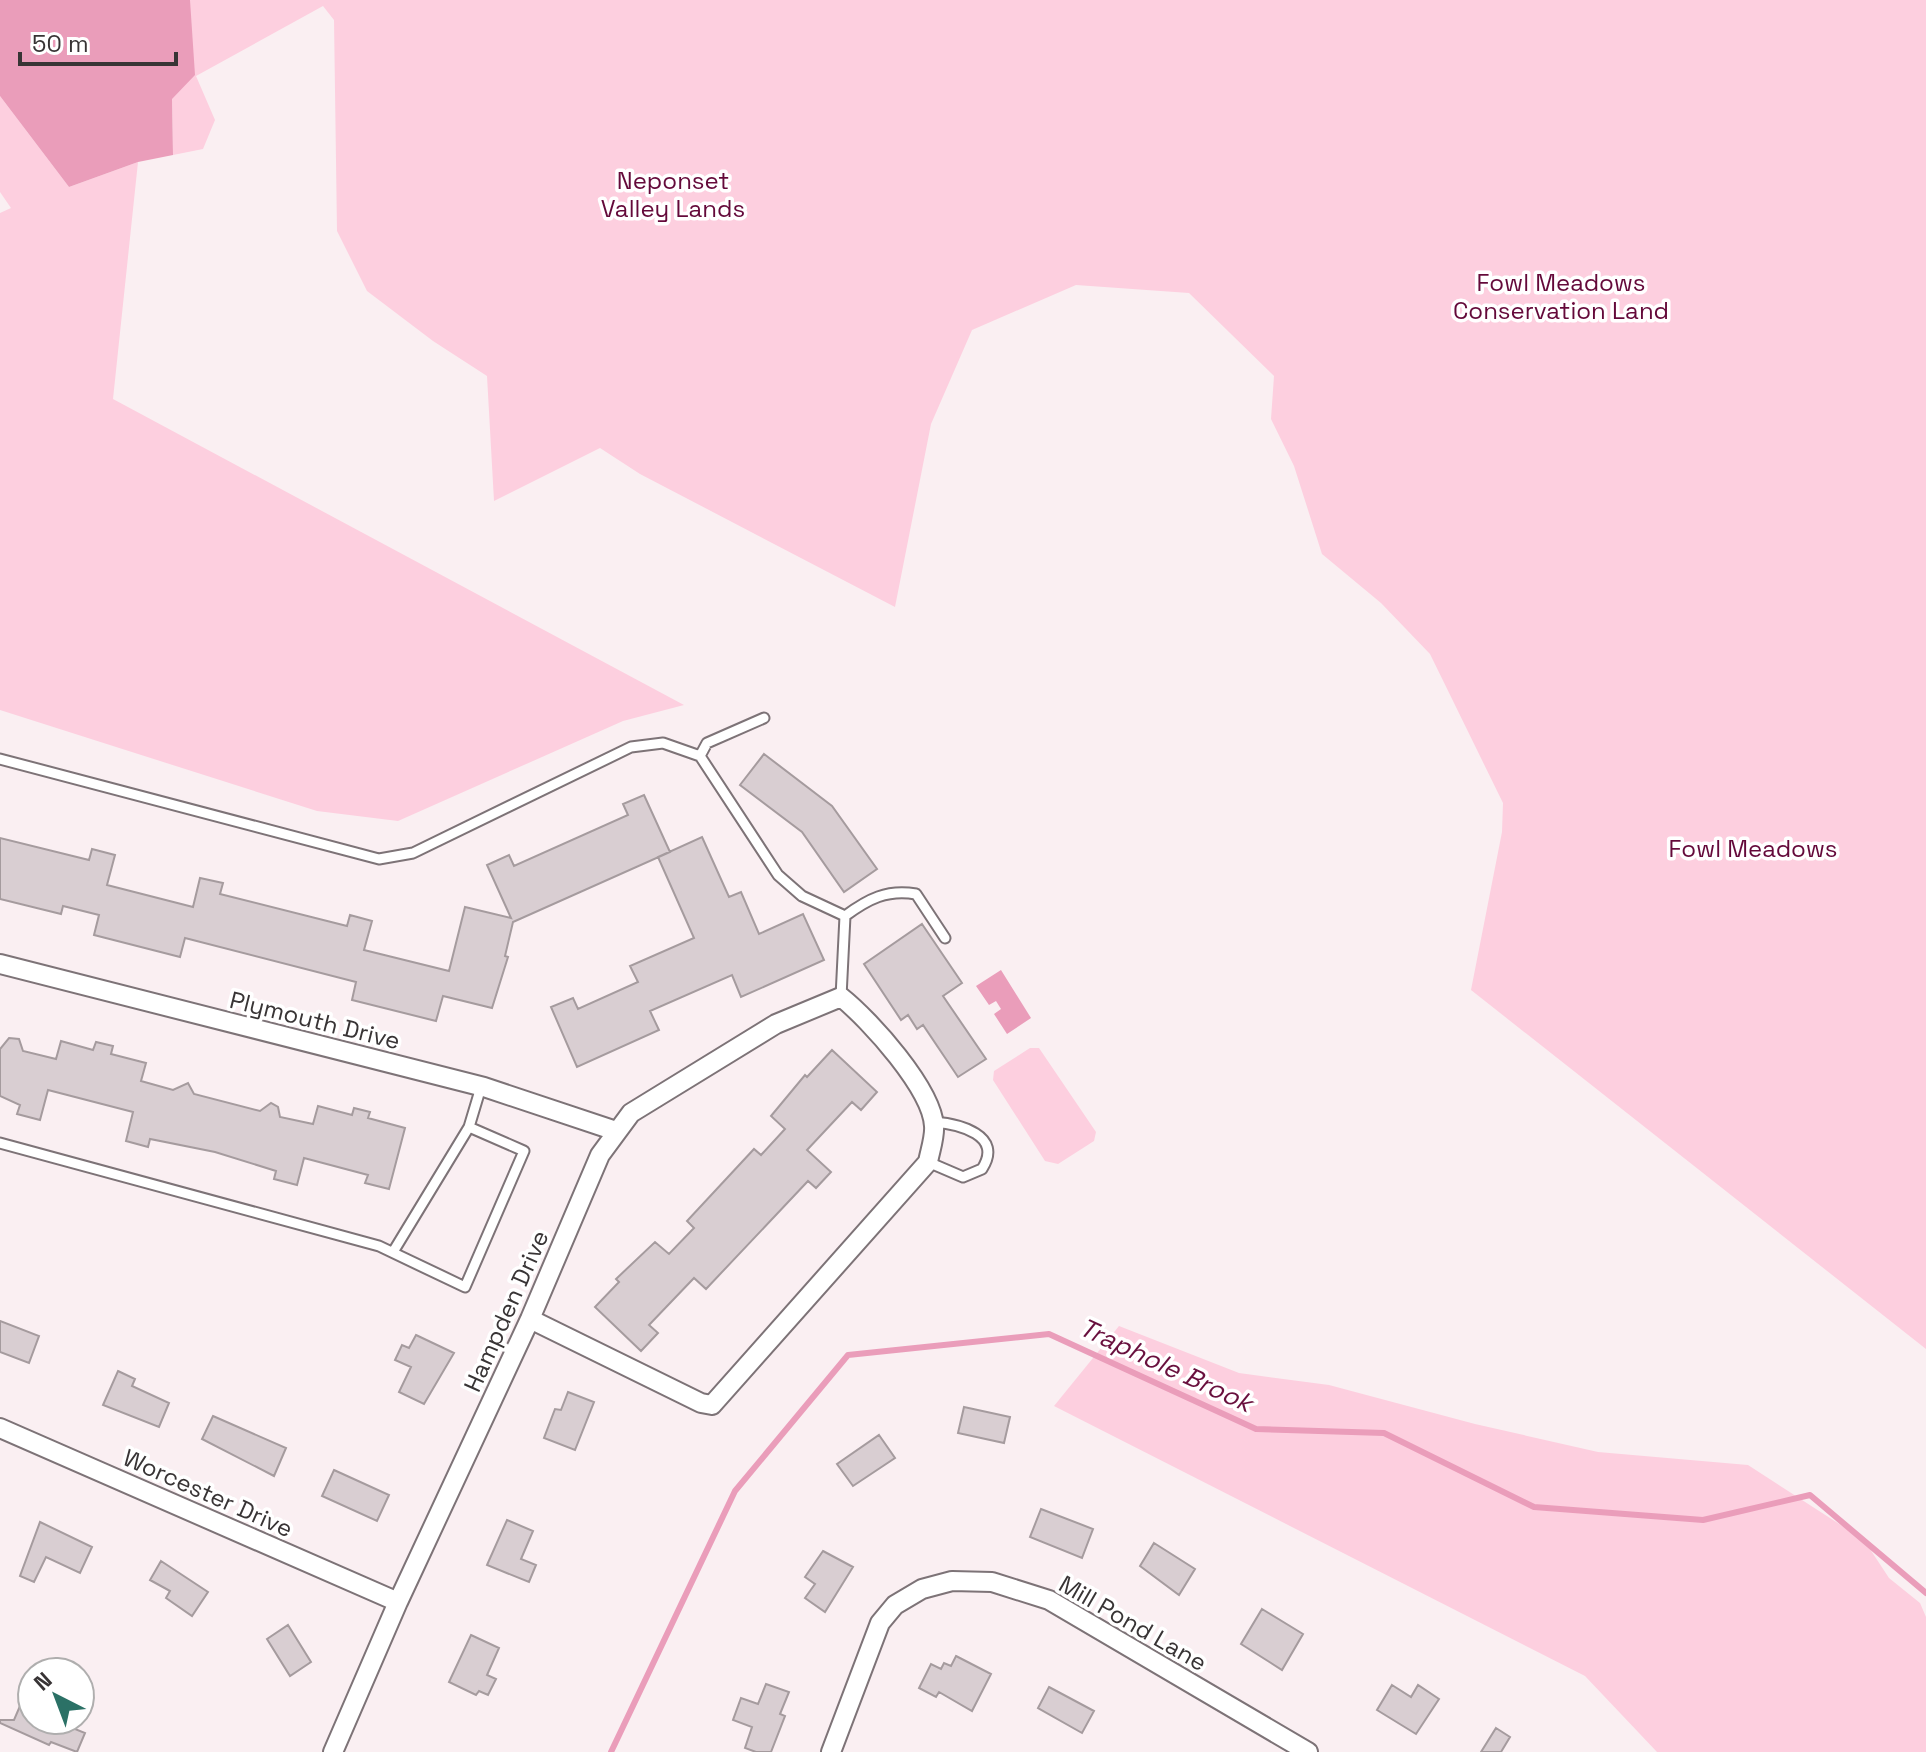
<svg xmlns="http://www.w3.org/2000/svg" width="1926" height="1752" font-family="'Space Grotesk',sans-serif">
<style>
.green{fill:#fdcfdf}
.water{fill:#ea9dba}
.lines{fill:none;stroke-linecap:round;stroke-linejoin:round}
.stream{stroke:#ea9dba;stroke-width:6}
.building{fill:#d9ced2;stroke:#a59b9e;stroke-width:2}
.lane-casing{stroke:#7d7377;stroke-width:13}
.street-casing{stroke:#7d7377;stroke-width:22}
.lane{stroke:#fff;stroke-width:9}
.street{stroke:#fff;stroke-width:18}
.labels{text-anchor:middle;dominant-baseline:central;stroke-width:7;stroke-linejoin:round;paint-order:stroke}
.park-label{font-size:24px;fill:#64093a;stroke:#fff}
.street-label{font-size:24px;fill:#383435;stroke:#fff}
.water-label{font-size:26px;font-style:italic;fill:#69103e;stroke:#fff}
</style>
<rect width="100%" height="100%" fill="#faeff2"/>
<path class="green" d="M 158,0 L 1926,0 L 1926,1349 L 1471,990 L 1502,832 L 1503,803 L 1430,654 L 1381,603 L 1322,554 L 1294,466 L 1271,419 L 1274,376 L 1189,293 L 1076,285 L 972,330 L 931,424 L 895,607 L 640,474 L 600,448 L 494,501 L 487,376 L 433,341 L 367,291 L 337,231 L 334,20 L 323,6 L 196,76 L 215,120 L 203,149 L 173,155 L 172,98 Z
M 0,96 L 69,187 L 138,162 L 113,399 L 684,705 L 623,721 L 398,821 L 317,811 L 0,710 L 0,213 L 11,208 L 0,192 Z
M 1030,1048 L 1039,1048 L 1096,1132 L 1094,1141 L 1058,1164 L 1045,1161 L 993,1080 L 994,1071 Z
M 1119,1326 L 1239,1373 L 1329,1385 L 1475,1424 L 1598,1452 L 1748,1465 L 1864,1540 L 1889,1578 L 1920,1603 L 1926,1617 L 1926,1752 L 1657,1752 L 1585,1676 L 1054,1406 Z"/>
<path class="water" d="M 0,0 L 190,0 L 195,75 L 172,99 L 173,155 L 138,162 L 69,187 L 0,96 Z
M 1001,970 L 1031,1018 L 1007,1034 L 994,1014 L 1001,1009 L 996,1001 L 989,1005 L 976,986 Z"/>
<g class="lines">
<path class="stream" d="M 611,1752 L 735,1491 L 848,1355 L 1049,1334 L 1256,1429 L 1384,1433 L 1534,1507 L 1703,1520 L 1810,1495 L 1926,1593"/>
</g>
<path class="building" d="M 764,754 L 832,806 L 877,869 L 844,892 L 802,832 L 740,785 Z
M 644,795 L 670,852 L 513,922 L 505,956 L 508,957 L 492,1008 L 443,996 L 436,1021 L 352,1000 L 356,982 L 185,938 L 180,957 L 94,935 L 99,915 L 63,906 L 61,914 L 0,899 L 0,838 L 89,860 L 92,849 L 115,855 L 107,885 L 193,907 L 200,878 L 223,883 L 220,894 L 347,926 L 350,915 L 372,921 L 364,950 L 449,971 L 465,907 L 511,918 L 487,865 L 509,855 L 514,866 L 628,815 L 623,804 Z
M 702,837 L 729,897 L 741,892 L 759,934 L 803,914 L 824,960 L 741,997 L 732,975 L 650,1011 L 659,1030 L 577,1067 L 551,1007 L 573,998 L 578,1009 L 638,982 L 630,966 L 694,938 L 658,857 Z
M 922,924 L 962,983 L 943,996 L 986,1059 L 958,1077 L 923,1025 L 917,1029 L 908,1015 L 901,1020 L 864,964 Z
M 9,1038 L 19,1039 L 23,1051 L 56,1059 L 61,1041 L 93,1050 L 96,1042 L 113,1046 L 111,1054 L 146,1063 L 141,1081 L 173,1090 L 188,1083 L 194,1094 L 260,1111 L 271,1103 L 278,1107 L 280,1117 L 313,1124 L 318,1106 L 352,1115 L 354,1108 L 370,1112 L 368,1118 L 405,1128 L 389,1189 L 365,1183 L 368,1175 L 304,1158 L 297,1185 L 274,1179 L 276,1171 L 215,1152 L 150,1139 L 148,1147 L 126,1141 L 133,1112 L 48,1090 L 40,1120 L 17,1114 L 20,1105 L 0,1096 L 0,1049 Z
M 832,1050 L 877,1092 L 861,1110 L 852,1102 L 807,1150 L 831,1172 L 816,1188 L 808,1181 L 706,1289 L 694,1278 L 649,1325 L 658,1333 L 641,1351 L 595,1307 L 619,1282 L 616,1279 L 655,1242 L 669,1254 L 694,1228 L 687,1221 L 754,1149 L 761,1155 L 785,1129 L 771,1116 L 805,1075 L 807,1077 Z
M 0,1321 L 39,1336 L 29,1363 L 0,1352 Z
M 416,1335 L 454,1353 L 424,1404 L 399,1392 L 411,1367 L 395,1360 L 402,1345 L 409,1348 Z
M 118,1371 L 135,1379 L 132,1386 L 169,1403 L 159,1427 L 103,1405 Z
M 568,1392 L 594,1402 L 575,1450 L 544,1438 L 555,1409 L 561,1410 Z
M 964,1407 L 1010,1417 L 1004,1443 L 958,1433 Z
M 213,1416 L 286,1448 L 274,1476 L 202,1439 Z
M 879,1435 L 895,1458 L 853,1486 L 837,1464 Z
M 334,1470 L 389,1495 L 377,1521 L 322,1496 Z
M 1041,1509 L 1093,1529 L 1082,1558 L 1030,1537 Z
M 507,1520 L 533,1531 L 521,1559 L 536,1565 L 529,1582 L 487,1565 Z
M 40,1522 L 92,1547 L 80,1573 L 46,1557 L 34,1582 L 20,1576 Z
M 1154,1543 L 1195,1569 L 1179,1595 L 1140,1566 Z
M 823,1551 L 853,1567 L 825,1612 L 805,1598 L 815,1584 L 805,1577 Z
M 161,1561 L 208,1592 L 192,1616 L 166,1598 L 170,1591 L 150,1580 Z
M 1262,1609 L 1303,1634 L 1282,1670 L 1241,1644 Z
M 288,1625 L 311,1662 L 290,1676 L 267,1639 Z
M 471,1635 L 499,1648 L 487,1675 L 496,1679 L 488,1695 L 479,1691 L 476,1695 L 449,1682 Z
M 956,1656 L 991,1674 L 972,1711 L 939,1692 L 936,1697 L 919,1688 L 931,1664 L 941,1669 L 944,1663 L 951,1666 Z
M 32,1678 L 32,1720 L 53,1720 L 85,1733 L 77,1752 L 51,1742 L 49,1745 L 0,1723 L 0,1720 L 14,1720 Z
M 766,1684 L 789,1692 L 780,1714 L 785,1716 L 771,1752 L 756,1752 L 745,1748 L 752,1727 L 733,1720 L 741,1698 L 758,1704 Z
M 1392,1685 L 1411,1697 L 1418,1685 L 1439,1699 L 1416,1734 L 1377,1710 Z
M 1049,1687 L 1094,1711 L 1082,1733 L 1038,1708 Z
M 1496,1728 L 1510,1737 L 1501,1752 L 1481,1752 Z"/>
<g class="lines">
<defs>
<path id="lane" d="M 700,756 L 707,743 L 764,718
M 0,759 L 379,859 L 413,853 L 631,747 L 663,743 L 700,756 L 778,875 L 802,896 L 845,916 L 841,997
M 845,916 C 868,899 887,889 916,894 L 945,938
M 0,1143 L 379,1246 L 465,1287 L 524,1151 L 469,1127 L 481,1087
M 928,1162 L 963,1177 L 982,1169 C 1004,1135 959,1124 934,1122
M 393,1252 L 469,1127"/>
<path id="street" d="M 0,964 L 484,1087 L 616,1131
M 0,1428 L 398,1602
M 333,1752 L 398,1602 L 530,1319 L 600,1155 L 631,1113 L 776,1024 L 841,997 C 870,1020 932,1089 934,1126 C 935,1137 930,1151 928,1162 L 712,1405 L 701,1403 L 530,1319
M 831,1752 L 880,1623 L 895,1605 L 922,1589 L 952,1581 L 992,1582 L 1049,1600 L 1308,1752"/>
</defs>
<use href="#lane" class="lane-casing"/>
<use href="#street" class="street-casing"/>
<use href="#lane" class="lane"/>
<use href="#street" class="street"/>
</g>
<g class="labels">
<g class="park-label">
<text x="673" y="180">Neponset<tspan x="673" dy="28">Valley Lands</tspan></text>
<text x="1561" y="282">Fowl Meadows<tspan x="1561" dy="28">Conservation Land</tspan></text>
<text x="1753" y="848">Fowl Meadows</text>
</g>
<g class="street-label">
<text transform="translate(315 1020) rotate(14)">Plymouth Drive</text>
<text transform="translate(506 1311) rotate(-66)">Hampden Drive</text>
<text transform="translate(208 1493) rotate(24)">Worcester Drive</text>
<text transform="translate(1133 1623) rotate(30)">Mill Pond Lane</text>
</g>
<g class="water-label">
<text transform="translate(1166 1365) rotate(25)">Traphole Brook</text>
</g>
</g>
<g transform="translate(56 1696) rotate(318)"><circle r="38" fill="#ffffff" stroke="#afaeae" stroke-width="2"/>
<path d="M0-6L14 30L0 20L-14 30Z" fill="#2b7166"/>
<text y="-12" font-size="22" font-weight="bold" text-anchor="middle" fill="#383435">N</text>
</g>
<path d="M20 52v12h156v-12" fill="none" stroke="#383435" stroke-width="4"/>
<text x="32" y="52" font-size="24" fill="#383435" stroke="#ffffff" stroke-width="6" paint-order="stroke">50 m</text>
</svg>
